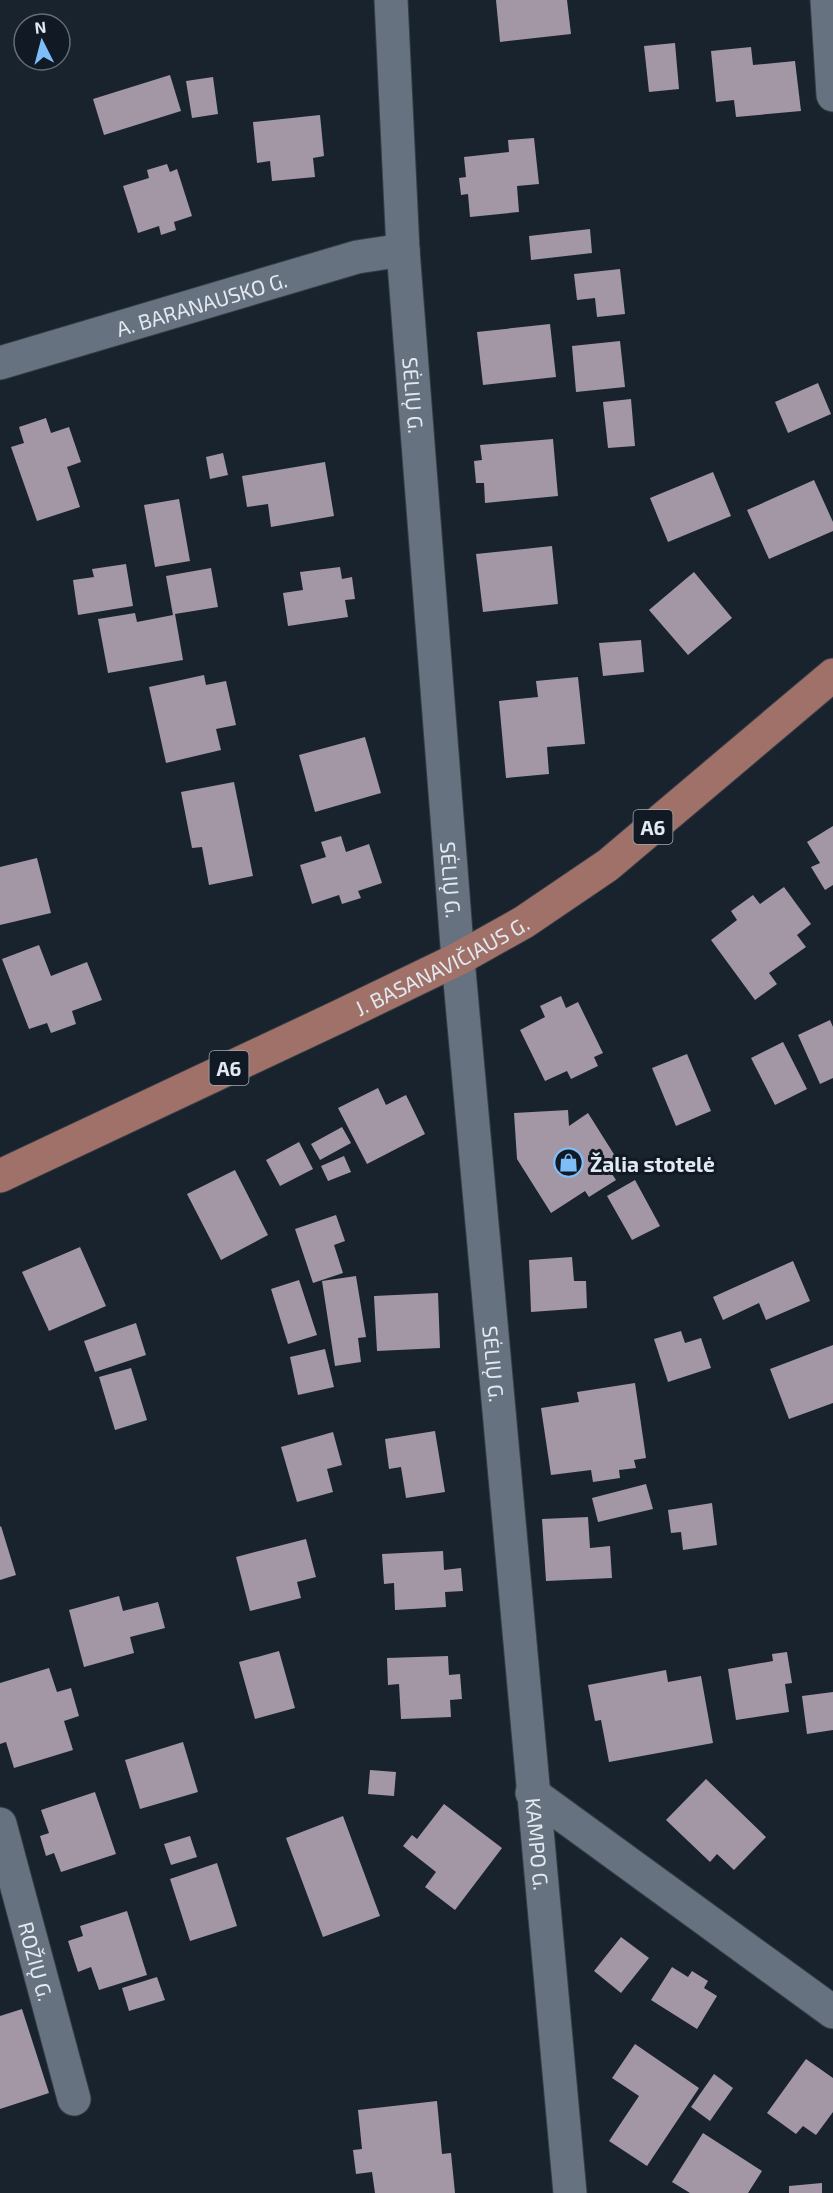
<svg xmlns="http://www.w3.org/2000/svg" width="833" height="2193" font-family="'Exo 2',sans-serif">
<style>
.building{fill:#a397a6}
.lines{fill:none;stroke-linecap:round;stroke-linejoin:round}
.minor-casing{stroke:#353d45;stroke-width:35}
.major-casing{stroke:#353d45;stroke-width:35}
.minor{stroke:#66727f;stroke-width:33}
.major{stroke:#a07169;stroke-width:33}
.labels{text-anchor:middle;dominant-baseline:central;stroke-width:6;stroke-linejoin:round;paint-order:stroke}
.shield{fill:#101924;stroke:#a4abb4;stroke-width:1.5}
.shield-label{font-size:20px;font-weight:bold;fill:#e3e9f1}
.street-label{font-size:21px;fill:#e3e9f1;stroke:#101924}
.poi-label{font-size:21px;font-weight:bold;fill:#e3e9f1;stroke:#101924;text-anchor:start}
</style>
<rect width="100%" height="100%" fill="#19232d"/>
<path class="building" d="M 496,0 L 567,0 L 571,34 L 500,42 Z
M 675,43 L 679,89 L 649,92 L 644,46 Z
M 751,47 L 753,65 L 795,61 L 801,111 L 736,117 L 734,100 L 716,102 L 711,51 Z
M 170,75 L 181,111 L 104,135 L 93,99 Z
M 213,77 L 218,114 L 192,118 L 186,81 Z
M 320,115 L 324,156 L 313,158 L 315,177 L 272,181 L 270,161 L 257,163 L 253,122 Z
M 534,138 L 539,184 L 517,186 L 519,212 L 470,217 L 468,194 L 461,195 L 459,178 L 466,177 L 464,157 L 509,152 L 508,140 Z
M 167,164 L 170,172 L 177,169 L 192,216 L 174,222 L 176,230 L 161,235 L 159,226 L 138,233 L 123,186 L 149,178 L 147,170 Z
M 590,229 L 592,253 L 531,260 L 529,236 Z
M 620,269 L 625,314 L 597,317 L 595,298 L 577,300 L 574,274 Z
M 550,324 L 556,377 L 483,385 L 477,332 Z
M 620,341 L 625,387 L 576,392 L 572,346 Z
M 818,383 L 831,414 L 788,433 L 775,402 Z
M 631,399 L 635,446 L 608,448 L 603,402 Z
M 46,418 L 51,433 L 69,427 L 81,462 L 67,467 L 80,507 L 37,521 L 11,447 L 24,443 L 19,427 Z
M 553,439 L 558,496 L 485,503 L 484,483 L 476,483 L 474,461 L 482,460 L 480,445 Z
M 223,453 L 228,475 L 210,479 L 206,457 Z
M 325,462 L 334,516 L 271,527 L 268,504 L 247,507 L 242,476 Z
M 713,472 L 731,516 L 668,542 L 650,498 Z
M 814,480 L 833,522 L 833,531 L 769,559 L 747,510 Z
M 179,499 L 190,561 L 155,567 L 144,505 Z
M 552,546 L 558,604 L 483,612 L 476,554 Z
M 126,564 L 133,606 L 78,615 L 73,580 L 94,577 L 92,569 Z
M 340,567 L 342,579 L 352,577 L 355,599 L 345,600 L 348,617 L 288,626 L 283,593 L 303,590 L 300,572 Z
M 211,568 L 218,607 L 175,614 L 183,660 L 108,673 L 98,619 L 135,613 L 137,622 L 173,615 L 166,576 Z
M 694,572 L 732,618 L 688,655 L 649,610 Z
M 641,640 L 644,672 L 603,676 L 599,643 Z
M 204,675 L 206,685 L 226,681 L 236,725 L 216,729 L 221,750 L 166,763 L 149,687 Z
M 578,677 L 585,744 L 547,747 L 549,774 L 506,778 L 499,701 L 538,697 L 536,681 Z
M 365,737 L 381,793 L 315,812 L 299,755 Z
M 234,782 L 253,876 L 209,885 L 202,847 L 192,848 L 181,792 Z
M 833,826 L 833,885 L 825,890 L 811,867 L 820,863 L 807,842 Z
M 341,836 L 346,852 L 369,844 L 382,883 L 358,891 L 361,898 L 342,904 L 339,895 L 312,904 L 300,865 L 326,857 L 321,842 Z
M 37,858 L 51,913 L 0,925 L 0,867 Z
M 784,887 L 811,924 L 797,935 L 806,947 L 769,973 L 777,984 L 755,1000 L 711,940 L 737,920 L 731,911 L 753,895 L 760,904 Z
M 39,945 L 51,976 L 87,962 L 102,1000 L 72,1011 L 76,1024 L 51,1033 L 47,1023 L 29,1029 L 2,959 Z
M 561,996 L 566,1008 L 578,1002 L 603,1053 L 594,1057 L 598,1066 L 571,1079 L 567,1071 L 545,1081 L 520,1030 L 545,1017 L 540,1006 Z
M 830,1020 L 833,1027 L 833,1078 L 820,1084 L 798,1035 Z
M 783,1042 L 807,1089 L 775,1105 L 751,1058 Z
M 687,1054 L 711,1111 L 676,1126 L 652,1068 Z
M 378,1088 L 386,1105 L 406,1095 L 425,1134 L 367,1164 L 338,1108 Z
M 568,1110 L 569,1126 L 588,1113 L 622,1167 L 612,1174 L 616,1180 L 589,1197 L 585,1191 L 551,1213 L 517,1159 L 514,1113 Z
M 342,1127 L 351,1143 L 320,1160 L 311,1144 Z
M 299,1142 L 313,1169 L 280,1186 L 266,1160 Z
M 344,1156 L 351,1172 L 328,1181 L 321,1166 Z
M 235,1170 L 268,1235 L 221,1260 L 187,1194 Z
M 635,1180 L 660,1226 L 632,1240 L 607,1196 Z
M 336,1215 L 345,1241 L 334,1245 L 343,1273 L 313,1283 L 295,1229 Z
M 80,1247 L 106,1306 L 49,1331 L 22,1272 Z
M 572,1257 L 574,1281 L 586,1281 L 587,1308 L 531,1312 L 529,1260 Z
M 793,1261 L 810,1301 L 766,1320 L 759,1303 L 723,1320 L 713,1297 Z
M 356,1276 L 366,1337 L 358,1338 L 361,1362 L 335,1366 L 322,1281 Z
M 299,1280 L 317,1335 L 288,1344 L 271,1289 Z
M 438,1293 L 440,1348 L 377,1351 L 374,1296 Z
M 136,1323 L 146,1355 L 95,1372 L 84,1341 Z
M 681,1331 L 685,1343 L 701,1338 L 711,1368 L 668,1382 L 654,1339 Z
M 833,1345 L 833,1403 L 789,1419 L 770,1369 Z
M 325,1349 L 334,1387 L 298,1395 L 290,1357 Z
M 131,1368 L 147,1420 L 115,1430 L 99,1377 Z
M 635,1383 L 646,1458 L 634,1460 L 636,1468 L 619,1470 L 620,1478 L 593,1482 L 591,1470 L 551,1475 L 541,1408 L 579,1402 L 577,1392 Z
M 435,1431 L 445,1492 L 406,1498 L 401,1467 L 389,1469 L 385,1439 Z
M 333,1432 L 342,1465 L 327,1469 L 333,1492 L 297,1502 L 281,1447 Z
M 646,1484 L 653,1509 L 598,1522 L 592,1498 Z
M 712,1503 L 717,1545 L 683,1550 L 681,1532 L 671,1533 L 668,1510 Z
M 588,1517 L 590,1548 L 610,1546 L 612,1578 L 546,1581 L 542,1519 Z
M 1,1526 L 16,1575 L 0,1580 L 0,1527 Z
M 306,1539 L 316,1577 L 297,1582 L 301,1598 L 250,1611 L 236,1557 Z
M 443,1551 L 444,1570 L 461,1568 L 463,1591 L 445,1592 L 446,1607 L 395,1610 L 394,1583 L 384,1584 L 382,1554 Z
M 119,1596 L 123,1611 L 158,1602 L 165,1628 L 130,1637 L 134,1653 L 84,1667 L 69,1610 Z
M 279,1651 L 295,1708 L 255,1719 L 239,1662 Z
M 787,1652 L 792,1683 L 785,1684 L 789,1712 L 736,1720 L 728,1669 L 773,1661 L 772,1654 Z
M 448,1656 L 449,1675 L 460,1674 L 462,1699 L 450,1700 L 451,1717 L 401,1719 L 399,1684 L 388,1685 L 387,1658 Z
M 49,1668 L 57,1692 L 71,1688 L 79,1716 L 64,1721 L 73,1750 L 14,1768 L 6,1742 L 0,1744 L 0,1683 Z
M 666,1670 L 668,1682 L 701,1676 L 713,1743 L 609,1762 L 601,1720 L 595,1721 L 588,1685 Z
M 833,1692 L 833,1730 L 807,1734 L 802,1696 Z
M 183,1742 L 198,1792 L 140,1809 L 125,1760 Z
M 370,1770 L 396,1772 L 394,1796 L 368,1794 Z
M 706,1779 L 766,1837 L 734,1870 L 717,1854 L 710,1862 L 666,1820 Z
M 95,1792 L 116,1854 L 61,1872 L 54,1853 L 46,1856 L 40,1836 L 49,1833 L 41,1810 Z
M 444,1804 L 502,1848 L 455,1910 L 425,1887 L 436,1872 L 403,1846 L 412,1835 L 417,1839 Z
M 343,1816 L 380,1916 L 323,1937 L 286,1838 Z
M 190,1836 L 197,1857 L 171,1865 L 164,1844 Z
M 217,1863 L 237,1926 L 190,1941 L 170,1879 Z
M 127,1911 L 147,1975 L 99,1990 L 91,1967 L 78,1972 L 68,1941 L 83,1936 L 80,1926 Z
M 621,1937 L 649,1958 L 621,1993 L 594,1971 Z
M 672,1967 L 688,1977 L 692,1971 L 708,1981 L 704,1988 L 717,1996 L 697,2029 L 651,2000 Z
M 157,1977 L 165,2000 L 129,2011 L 122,1988 Z
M 22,2009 L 49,2093 L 0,2109 L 0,2016 Z
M 635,2044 L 699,2088 L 647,2166 L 609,2141 L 639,2096 L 612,2078 Z
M 806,2059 L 833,2078 L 833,2112 L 816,2135 L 803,2126 L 796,2134 L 767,2113 Z
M 714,2074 L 733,2088 L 710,2121 L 691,2107 Z
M 437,2101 L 442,2154 L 451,2153 L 455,2193 L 375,2193 L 372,2172 L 356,2174 L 353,2150 L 362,2149 L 358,2110 Z
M 703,2133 L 762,2171 L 748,2193 L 690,2193 L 672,2182 Z
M 822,2183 L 822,2193 L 789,2193 L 789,2186 Z"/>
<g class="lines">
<defs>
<g id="minor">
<path id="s1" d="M 391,0 L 403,250 L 458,959 L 570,2193"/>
<path d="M 827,0 L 833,95"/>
<path id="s2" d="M 0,363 L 357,257 L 403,250"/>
<path d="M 532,1793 L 833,2012"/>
<path id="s3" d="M 0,1824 L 74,2099"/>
</g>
<g id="major">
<path id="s4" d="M 0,1176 L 338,1017 L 458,959 L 524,922 L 608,865 L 833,675"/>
</g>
</defs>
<use href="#minor" class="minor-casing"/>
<use href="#major" class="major-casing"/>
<use href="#minor" class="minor"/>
<use href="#major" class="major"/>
</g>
<defs>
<symbol id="shop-ring" viewBox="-11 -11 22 22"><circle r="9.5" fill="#101924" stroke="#7dbef9" stroke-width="1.5"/><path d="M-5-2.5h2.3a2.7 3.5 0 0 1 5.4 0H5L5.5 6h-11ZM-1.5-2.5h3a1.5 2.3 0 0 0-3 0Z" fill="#7dbef9"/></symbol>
</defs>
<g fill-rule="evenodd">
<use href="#shop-ring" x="552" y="1146" width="33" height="33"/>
</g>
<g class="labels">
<g class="shield">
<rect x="633.5" y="810" width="39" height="34" rx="4.5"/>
<rect x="209.5" y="1051" width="39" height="34" rx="4.5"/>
</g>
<g class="shield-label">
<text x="653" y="827">A6</text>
<text x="229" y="1068">A6</text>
</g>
<g class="street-label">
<text stroke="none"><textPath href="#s2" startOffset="210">A. BARANAUSKO G.</textPath></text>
<text stroke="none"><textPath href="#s1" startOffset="396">SĖLIŲ G.</textPath></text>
<text stroke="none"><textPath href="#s1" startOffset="882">SĖLIŲ G.</textPath></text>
<text stroke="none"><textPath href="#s4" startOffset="489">J. BASANAVIČIAUS G.</textPath></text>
<text stroke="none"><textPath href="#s1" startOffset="1368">SĖLIŲ G.</textPath></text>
<text stroke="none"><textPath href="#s1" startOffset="1850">KAMPO G.</textPath></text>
<text stroke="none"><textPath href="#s3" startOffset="142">ROŽIŲ G.</textPath></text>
</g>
<g class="poi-label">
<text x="590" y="1163">Žalia stotelė</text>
</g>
</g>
<g transform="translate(42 42) rotate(354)"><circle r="28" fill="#101924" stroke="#646c76" stroke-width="1.5"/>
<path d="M0-4.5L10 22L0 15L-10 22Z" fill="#7dbef9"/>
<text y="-9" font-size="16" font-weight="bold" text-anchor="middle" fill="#e3e9f1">N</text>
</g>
</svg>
